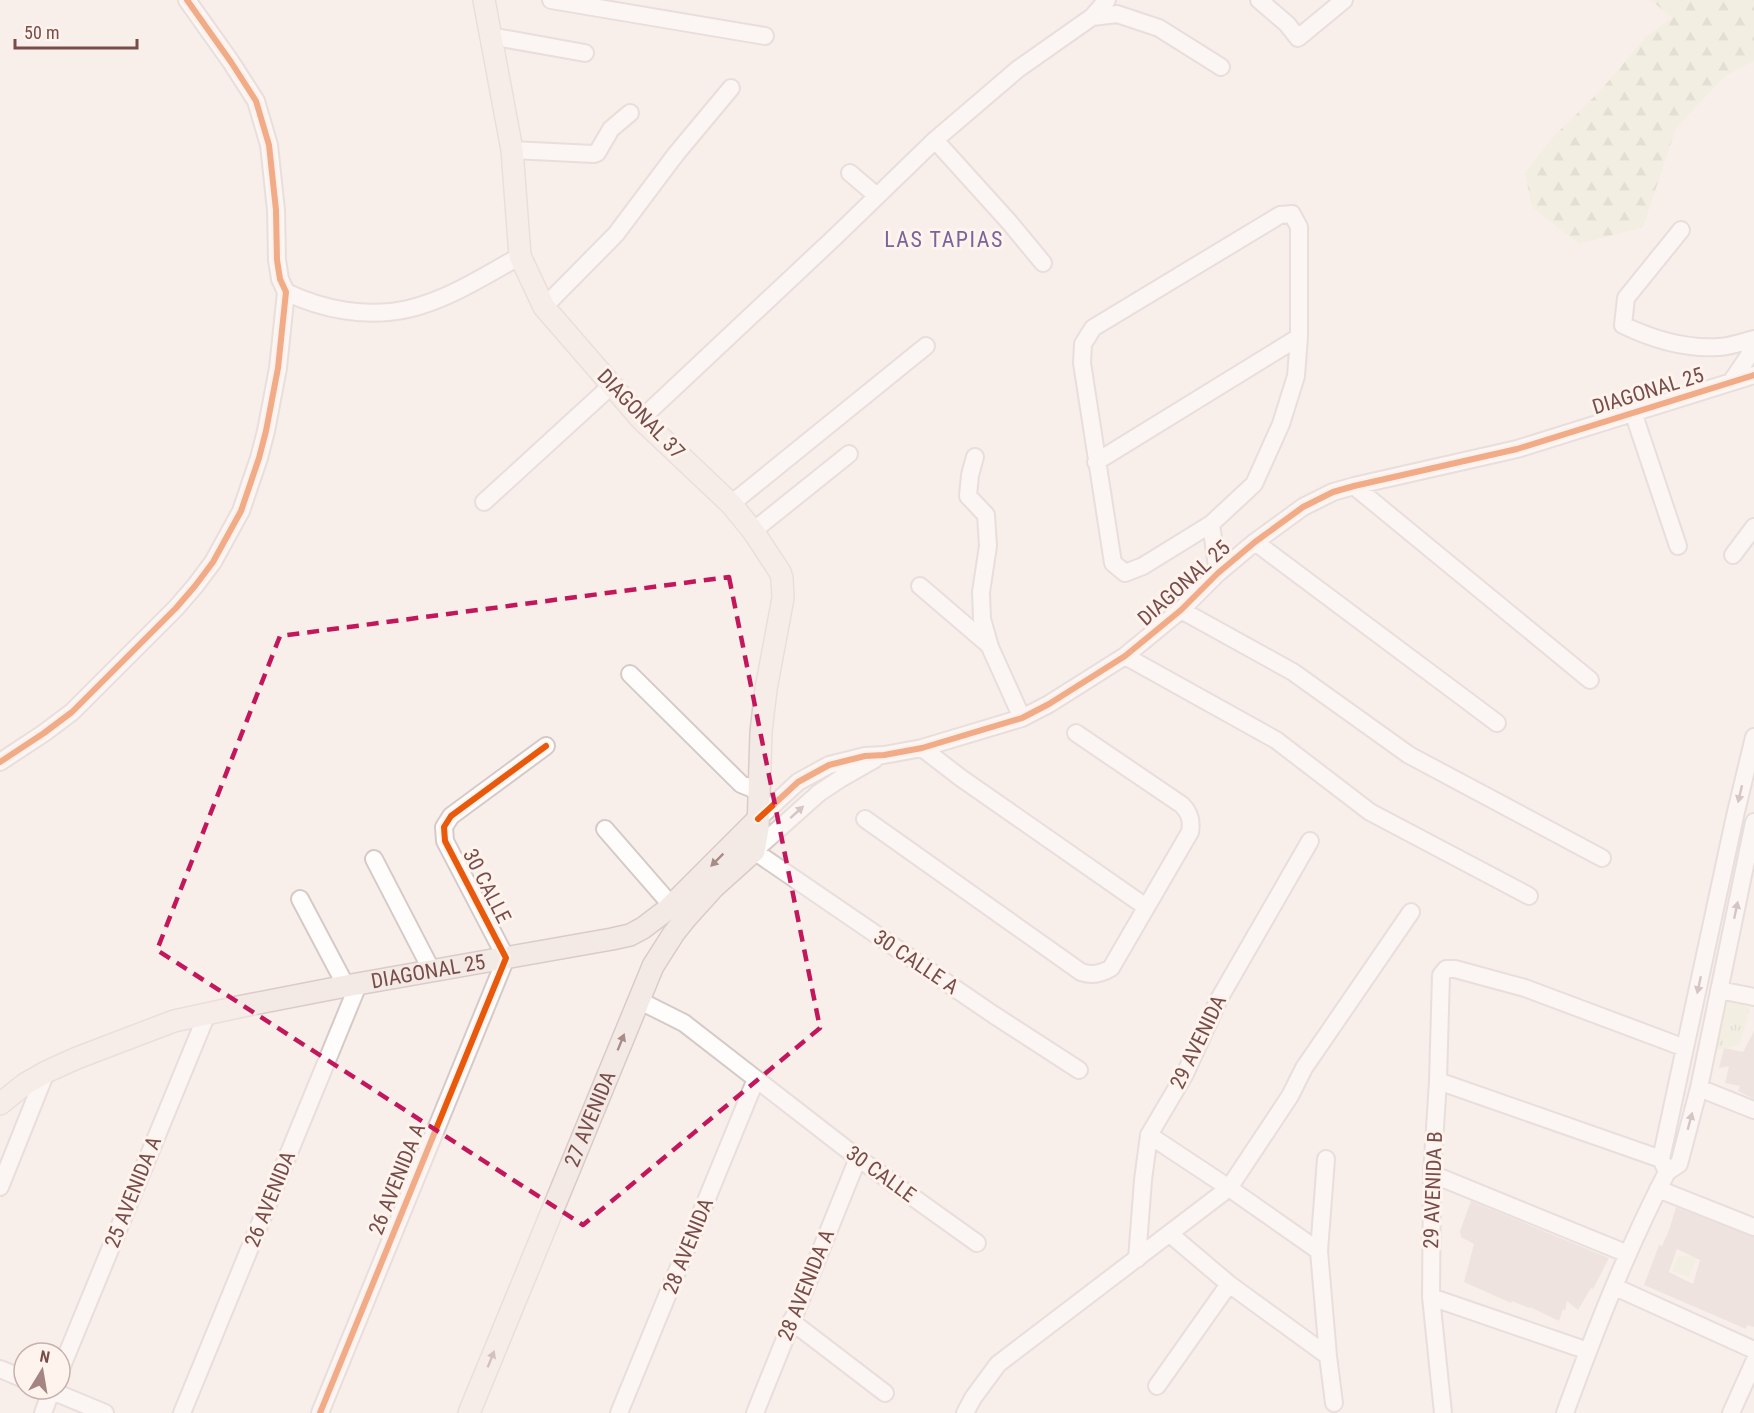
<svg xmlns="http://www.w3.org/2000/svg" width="1754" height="1413" font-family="'Roboto Condensed',sans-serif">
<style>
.grass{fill:url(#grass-tufts)}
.forest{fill:url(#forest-firs)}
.building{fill:#e5d5d2;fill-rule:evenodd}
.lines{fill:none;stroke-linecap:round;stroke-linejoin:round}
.minor-casing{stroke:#d6cac8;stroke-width:20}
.major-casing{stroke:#dacbc9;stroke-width:24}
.minor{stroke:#fefdfc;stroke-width:16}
.major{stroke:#f3eae5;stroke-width:21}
.cycleway-casing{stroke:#fff3ed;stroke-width:10}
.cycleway{stroke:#e8590c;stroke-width:6}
.oneway{fill:#ae9391}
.oneway2{fill:#a98b87}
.marked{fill:none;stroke:#c2185b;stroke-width:4.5;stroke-dasharray:12 8;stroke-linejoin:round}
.labels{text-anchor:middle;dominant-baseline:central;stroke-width:6;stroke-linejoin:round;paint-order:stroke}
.street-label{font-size:21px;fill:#784c49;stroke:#fff3ed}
.neighbourhood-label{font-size:22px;letter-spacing:1.5px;fill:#79659b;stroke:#fff3ed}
</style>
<defs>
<pattern id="grass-tufts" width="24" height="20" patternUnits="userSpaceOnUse" patternTransform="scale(1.5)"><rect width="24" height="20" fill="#ebedd5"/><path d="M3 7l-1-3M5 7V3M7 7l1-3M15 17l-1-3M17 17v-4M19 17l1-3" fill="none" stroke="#cdcdb8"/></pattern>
<pattern id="forest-firs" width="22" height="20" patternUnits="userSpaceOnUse" patternTransform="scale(1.5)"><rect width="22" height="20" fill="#ebedd5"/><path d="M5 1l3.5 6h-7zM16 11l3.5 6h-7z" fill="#cdcdb8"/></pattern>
</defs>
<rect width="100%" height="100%" fill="#f8efeb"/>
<path class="grass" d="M 1730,997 L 1750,1009 L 1739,1045 L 1706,1053 Z
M 1678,1256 L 1697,1257 L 1689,1277 L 1672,1271 Z"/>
<path class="forest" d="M 1651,0 L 1754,0 L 1754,61 L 1725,76 L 1676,128 L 1643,227 L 1579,244 L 1532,207 L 1525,173 L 1554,136 L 1600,91 L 1646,37 L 1672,18 Z"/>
<path class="building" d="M 1754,1031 L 1754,1099 L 1738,1091 L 1740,1086 L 1725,1083 L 1729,1066 L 1719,1068 L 1724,1048 L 1743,1052 Z
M 1471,1201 L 1609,1258 L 1593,1289 L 1591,1288 L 1578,1310 L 1567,1301 L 1565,1311 L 1563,1309 L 1559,1321 L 1530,1307 L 1529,1308 L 1512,1301 L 1511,1303 L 1464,1282 L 1474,1244 L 1461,1237 L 1460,1231 Z
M 1676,1207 L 1754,1237 L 1754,1327 L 1747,1325 L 1746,1329 L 1644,1285 L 1659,1245 L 1662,1246 L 1669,1230 ZM 1677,1249 L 1700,1260 L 1693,1284 L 1669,1272 Z"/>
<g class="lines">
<defs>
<path id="minor" d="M 551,0 L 765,36
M 1259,0 L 1287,24 L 1298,38 L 1344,0
M 1092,17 L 1117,14 L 1159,28 L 1221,67
M 490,36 L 585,53
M 935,140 L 1010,223 L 1043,263
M 512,150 L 594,154 L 597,153 L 611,129 L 630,113
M 850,173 L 877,196
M 1292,214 L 1299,227 L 1299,337 L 1296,376 L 1281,424 L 1254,484 L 1211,524 L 1143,566 L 1125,573 L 1113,563 L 1082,363 L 1083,344 L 1093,328 L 1280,215 Z
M 1681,230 L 1626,298 L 1623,325 C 1652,339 1685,349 1718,347 C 1729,347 1742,342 1754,339
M 286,292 C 323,310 367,318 408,309 C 447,300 485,276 520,256
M 544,307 L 616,234 L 676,154 L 731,88
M 1731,382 L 1754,348
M 1633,412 L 1678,546
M 641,419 L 836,236 L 935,140 L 1018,69 L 1092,17 L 1107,0
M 975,457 L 970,475 L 968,496 L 986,515 L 988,546 L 981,592 L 982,619 L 990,647 L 1022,718
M 1096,462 L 1299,337
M 1354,486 L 1590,680
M 484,502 L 612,385
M 731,504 L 926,346
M 1211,524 L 1218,573
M 753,531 L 849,454
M 1255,542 L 1497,723
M 1733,555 L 1754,527
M 920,586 L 990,646
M 1181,610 L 1293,672 L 1409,755 L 1602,858
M 1125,656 L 1276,740 L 1370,812 L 1529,896
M 630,674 L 741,784 L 758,791
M 922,748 L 961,778 L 1146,907
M 875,759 L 840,779 L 819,793 L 754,851 L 994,1015 L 1079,1070
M 0,762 L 44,733 L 72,712 L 176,608 L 195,586 L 213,562 L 241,511 L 259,458 L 266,431 L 278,368 L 286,292 L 280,279 L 277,260 L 276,210 L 269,145 L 256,101 L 231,62 L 187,0
M 758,819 L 798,782 L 829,765 L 865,756 L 884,755 L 922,748 L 1022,718 L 1049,704 L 1125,656 L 1181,610 L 1218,573 L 1255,542 L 1303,507 L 1333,492 L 1354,486 L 1517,449 L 1754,375
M 865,819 L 1081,972 C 1092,976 1101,974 1111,968 L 1190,832 C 1192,821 1190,813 1182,805 L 1076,733
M 605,829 L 672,906
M 374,859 L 432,971
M 300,899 L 346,986
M 1719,990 L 1754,997
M 638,1000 L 684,1023 L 858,1158 L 977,1243
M 1438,1081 L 1661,1159
M 1699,1088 L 1754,1110
M 1149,1135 L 1229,1188 L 1319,1251
M 1326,1159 L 1319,1251 L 1328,1356 L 1334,1403
M 1667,1172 L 1661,1159 L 1735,816 L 1754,737
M 1432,1174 L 1628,1254
M 0,1187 L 46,1072
M 1658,1189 L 1754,1227
M 1170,1234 L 1229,1284 L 1328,1356
M 1137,1259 L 1143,1180 L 1149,1135 L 1185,1074 L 1219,999 L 1310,841
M 1615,1287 L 1754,1350
M 1431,1297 L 1588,1351
M 791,1321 L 885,1393
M 0,1369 L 24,1379
M 60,1371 L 207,1014
M 1157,1386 L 1229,1284
M 47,1389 L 105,1413
M 43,1413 L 52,1389
M 182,1413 L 358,985
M 320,1413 L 506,958 L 445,841 L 444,827 L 451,816 L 546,746
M 619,1413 L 756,1079
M 755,1413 L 858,1158
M 965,1413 L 973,1398 L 998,1364 L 1229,1188 L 1290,1096 L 1304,1068 L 1411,912
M 1443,1413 L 1431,1297 L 1432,1174 L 1438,1081 L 1441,975 L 1446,969 L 1455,969 L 1525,988 L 1685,1048
M 1565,1413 C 1595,1331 1627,1249 1667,1172 L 1679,1164 L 1699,1088 L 1754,822
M 1731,1413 L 1754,1362"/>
<g id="major">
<path id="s1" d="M 0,1104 L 25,1084 L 46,1072 L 77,1058 L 174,1021 L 243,1006 L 346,986 L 612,939 L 630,935 L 643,928 L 668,909 L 758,819"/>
<path id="s2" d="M 469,1413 L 653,966 L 674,933 L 686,918 L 714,887 L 754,851 L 758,829 L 761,732 L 766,689 L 783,598 L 782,578 L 780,572 L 753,531 L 731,504 L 641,419 L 544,307 L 520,256 L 512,150 L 484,0"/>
</g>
</defs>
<use href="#minor" class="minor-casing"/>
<use href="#major" class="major-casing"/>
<use href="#minor" class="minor"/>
<use href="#major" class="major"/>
<defs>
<path id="cycleway" d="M 0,762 L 44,733 L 72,712 L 176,608 L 195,586 L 213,562 L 241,511 L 259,458 L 266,431 L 278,368 L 286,292 L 280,279 L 277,260 L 276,210 L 269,145 L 256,101 L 231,62 L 187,0
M 758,819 L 798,782 L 829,765 L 865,756 L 884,755 L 922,748 L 1022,718 L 1049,704 L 1125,656 L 1181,610 L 1218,573 L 1255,542 L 1303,507 L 1333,492 L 1354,486 L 1517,449 L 1754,375
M 320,1413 L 506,958 L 445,841 L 444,827 L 451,816 L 546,746"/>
</defs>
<use href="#cycleway" class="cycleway-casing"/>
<use href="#cycleway" class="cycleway"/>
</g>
<defs><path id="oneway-solid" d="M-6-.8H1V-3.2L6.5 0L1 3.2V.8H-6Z" transform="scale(1.5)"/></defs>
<g class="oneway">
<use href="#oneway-solid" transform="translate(1740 794) rotate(103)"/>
<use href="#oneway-solid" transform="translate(797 812) rotate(-42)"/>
<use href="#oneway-solid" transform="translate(1736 910) rotate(-78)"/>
<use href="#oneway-solid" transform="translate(1699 985) rotate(102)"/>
<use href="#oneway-solid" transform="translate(1690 1121) rotate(-75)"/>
</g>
<g class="oneway2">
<use href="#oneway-solid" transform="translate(717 860) rotate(135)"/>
<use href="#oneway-solid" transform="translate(621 1042) rotate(-68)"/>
<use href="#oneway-solid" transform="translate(491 1359) rotate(-68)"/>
</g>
<path d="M0 0H1754V1413H0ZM 729,577 L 820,1028 L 583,1225 L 157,950 L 280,636 Z" fill="#f8efeb" fill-opacity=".55" fill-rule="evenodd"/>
<path class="marked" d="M 729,577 L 820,1028 L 583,1225 L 157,950 L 280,636 Z"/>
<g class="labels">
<g class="street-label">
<text transform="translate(1648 391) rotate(-17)">DIAGONAL 25</text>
<text transform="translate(641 414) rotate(46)">DIAGONAL 37</text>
<text transform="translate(1184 583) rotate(-42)">DIAGONAL 25</text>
<text transform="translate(487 886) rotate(63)">30 CALLE</text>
<text transform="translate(916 962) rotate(34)">30 CALLE A</text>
<text stroke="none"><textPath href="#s1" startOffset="453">DIAGONAL 25</textPath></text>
<text transform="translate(1198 1042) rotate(-64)">29 AVENIDA</text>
<text stroke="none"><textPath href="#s2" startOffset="318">27 AVENIDA</textPath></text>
<text transform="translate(881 1174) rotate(36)">30 CALLE</text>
<text transform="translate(397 1179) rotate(-68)">26 AVENIDA A</text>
<text transform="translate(1433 1190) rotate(-88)">29 AVENIDA B</text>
<text transform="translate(133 1192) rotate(-68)">25 AVENIDA A</text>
<text transform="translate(270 1199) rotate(-68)">26 AVENIDA</text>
<text transform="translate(688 1246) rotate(-68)">28 AVENIDA</text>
<text transform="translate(806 1285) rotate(-68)">28 AVENIDA A</text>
</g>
<g class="neighbourhood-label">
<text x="944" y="239">LAS TAPIAS</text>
</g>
</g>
<g transform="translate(42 1371) rotate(11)"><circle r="28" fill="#fff3ed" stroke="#c9b0ab" stroke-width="1.5"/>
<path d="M0-4.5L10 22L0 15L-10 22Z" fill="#a58582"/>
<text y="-9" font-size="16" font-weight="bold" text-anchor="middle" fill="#784c49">N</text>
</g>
<path d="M15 39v9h122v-9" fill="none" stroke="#784c49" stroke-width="3"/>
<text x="24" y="39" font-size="18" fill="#784c49" stroke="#fff3ed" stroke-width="4.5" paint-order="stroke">50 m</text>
</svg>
